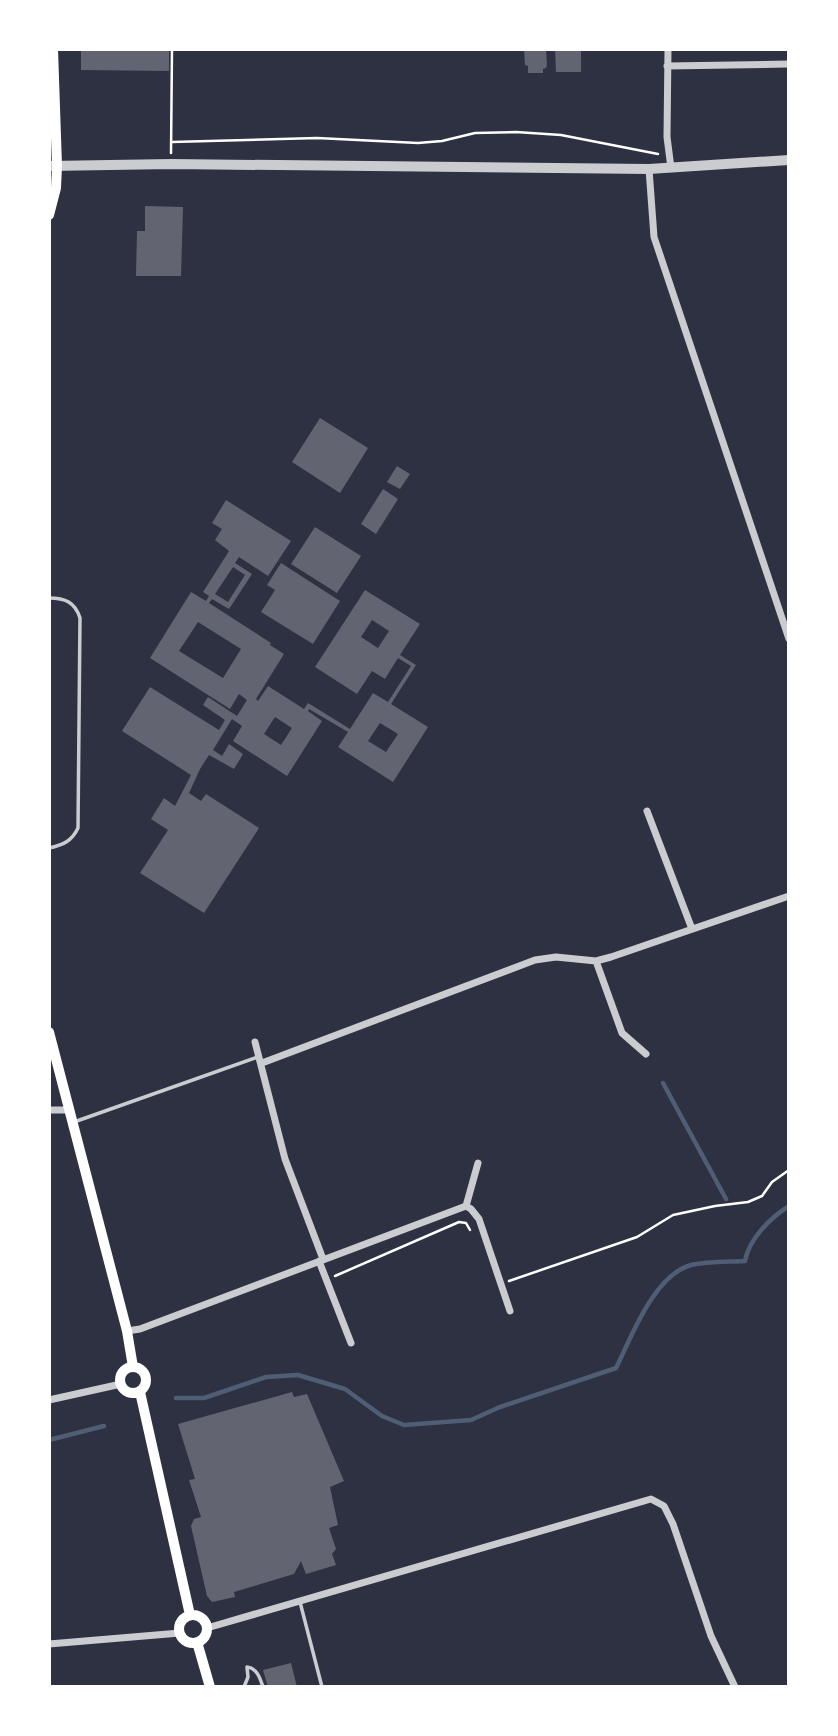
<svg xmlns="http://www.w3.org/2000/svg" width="838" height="1736" font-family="'Archivo Narrow',sans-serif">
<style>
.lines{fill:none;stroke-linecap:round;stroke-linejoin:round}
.stream{stroke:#4f5d75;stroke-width:4.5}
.building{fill:#626471;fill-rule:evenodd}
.path{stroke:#fff;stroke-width:2.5}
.service{stroke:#caccd0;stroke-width:3.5}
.minor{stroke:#caccd0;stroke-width:7}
.tertiary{stroke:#caccd0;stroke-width:10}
.secondary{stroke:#fff;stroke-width:10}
</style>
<rect width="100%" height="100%" fill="#2d3142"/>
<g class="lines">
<path class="stream" d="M 663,1083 L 726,1199
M 176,1398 L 204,1398 L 266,1377 L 298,1375 L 345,1389 L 382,1416 L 404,1425 L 471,1420 L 500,1407 L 616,1368 C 631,1338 654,1275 691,1265 C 708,1261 728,1262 745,1261 C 749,1239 770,1218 789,1206
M 49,1440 L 104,1426"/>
</g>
<path class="building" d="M 81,49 L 169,49 L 169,71 L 81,70 Z
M 524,49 L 546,49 L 547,65 L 546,68 L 543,69 L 543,73 L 528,73 L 528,66 L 525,65 Z
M 555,49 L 581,49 L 581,72 L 556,72 Z
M 145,206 L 183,207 L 181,276 L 136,276 L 137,231 L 145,231 Z
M 320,418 L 368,448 L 340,493 L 292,462 Z
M 397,466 L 410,474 L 400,489 L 387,482 Z
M 383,489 L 398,499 L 376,534 L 361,524 Z
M 226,500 L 291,541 L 268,576 L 239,557 L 235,563 L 252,574 L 229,609 L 212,599 L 209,603 L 271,643 L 270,645 L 284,654 L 256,699 L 258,701 L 268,686 L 304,709 L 308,703 L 350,729 L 373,693 L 388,702 L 411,666 L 398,658 L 385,679 L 372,671 L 357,694 L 315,667 L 365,590 L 420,624 L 400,655 L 416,665 L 391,704 L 428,727 L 393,782 L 338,747 L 348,732 L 309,709 L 308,711 L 322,721 L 287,776 L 233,741 L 242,726 L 232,719 L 213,750 L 222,756 L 229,744 L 243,754 L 234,769 L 209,755 L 200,769 L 189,793 L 201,801 L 206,794 L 259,828 L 204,913 L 140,873 L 168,830 L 151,819 L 164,798 L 175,806 L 191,775 L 122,731 L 150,687 L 219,730 L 225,720 L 203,705 L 208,697 L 237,716 L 247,700 L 239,694 L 230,709 L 150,658 L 191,592 L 206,601 L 209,596 L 203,592 L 229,551 L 215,540 L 222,529 L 212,523 ZM 233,567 L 245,575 L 228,602 L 215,594 ZM 372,620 L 389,631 L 378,648 L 361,637 ZM 198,622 L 241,649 L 223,678 L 179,651 ZM 275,717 L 292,728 L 281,745 L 264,734 ZM 380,723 L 398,734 L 386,752 L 368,741 Z
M 315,527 L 361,556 L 337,593 L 291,564 Z
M 281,563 L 340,601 L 313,644 L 261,612 L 275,590 L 267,585 Z
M 292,1392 L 294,1397 L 307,1394 L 344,1481 L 330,1487 L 338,1525 L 329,1528 L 336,1549 L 332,1554 L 336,1565 L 306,1574 L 301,1561 L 294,1574 L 234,1592 L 235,1597 L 212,1602 L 207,1596 L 191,1526 L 194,1519 L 201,1517 L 189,1480 L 195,1479 L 178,1424 Z
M 291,1663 L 297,1687 L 268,1687 L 263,1670 Z"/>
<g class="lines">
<path class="path" d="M 172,142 L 317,138 L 418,143 L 442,141 L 475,133 L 516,132 L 561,135 L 658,154
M 171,153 L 172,49
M 335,1276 L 459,1222 L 466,1223 L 470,1230
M 509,1281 L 637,1237 L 673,1215 L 715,1206 L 748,1202 L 762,1196 L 772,1182 L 789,1170"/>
<path class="service" d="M 49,598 C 65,598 75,602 80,618 L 78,828 C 72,841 63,845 49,848
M 74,1122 L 258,1057
M 300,1602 L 322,1687
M 247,1667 C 257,1668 260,1678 263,1687
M 244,1687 L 248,1677 L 247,1667"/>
<path class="minor" d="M 668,49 L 667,137 L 671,168
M 667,66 L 789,64
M 649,169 L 654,237 L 789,639
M 647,811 L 692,929
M 596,961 L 622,1033 L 646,1054
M 255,1042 L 285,1159 L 323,1259
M 262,1063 L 535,960 L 556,957 L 596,961 L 611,957 L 789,896
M 49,1110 L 68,1110
M 466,1206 L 478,1163
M 319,1261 L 351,1343
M 127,1331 L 140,1329 L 466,1206 L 471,1209 L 479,1219 L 510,1311
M 49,1400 L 121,1384
M 207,1628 L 651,1499 L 664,1506 L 673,1524 L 711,1636 L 735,1687
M 49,1644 L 180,1633"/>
<path class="tertiary" d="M 49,166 L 171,164 L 649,169 L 789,160"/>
<path class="secondary" d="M 49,215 L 56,188 L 57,166 L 53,49
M 49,1032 L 127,1331 L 133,1367
M120 1380a13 13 0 1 1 26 0a13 13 0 1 1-26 0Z
M 140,1392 L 190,1615
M179 1629a14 14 0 1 1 28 0a14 14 0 1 1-28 0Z
M 197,1642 L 210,1687"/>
</g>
<rect width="838" height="1736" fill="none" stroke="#ffffff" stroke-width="102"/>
</svg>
